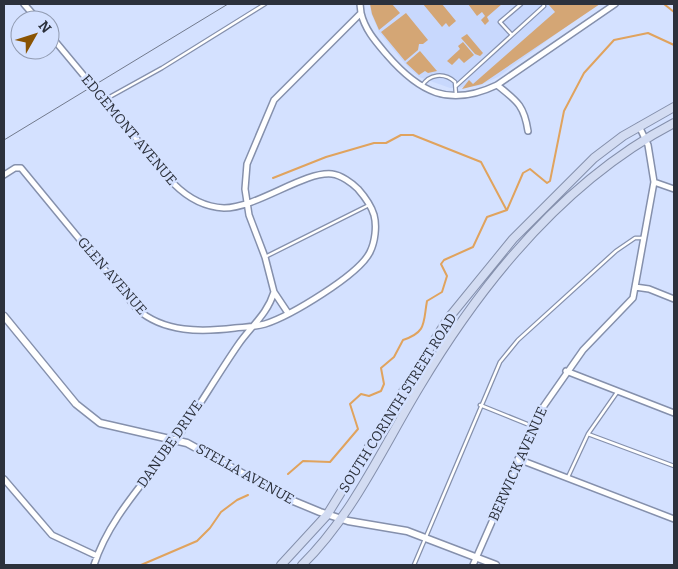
<svg xmlns="http://www.w3.org/2000/svg" width="678" height="569" font-family="Bitter,serif">
<style>
.built{fill:#c8d8fd}
.green{fill:#d4a675}
.lines{fill:none;stroke-linecap:round;stroke-linejoin:round}
.stream{stroke:#e0a35e;stroke-width:2}
.service-casing{stroke:#8590ac;stroke-width:5}
.minor-casing{stroke:#8590ac;stroke-width:8}
.tertiary-casing{stroke:#8590ac;stroke-width:9}
.secondary-casing{stroke:#8590ac;stroke-width:10}
.service{stroke:#fff;stroke-width:2.5}
.minor{stroke:#fff;stroke-width:5}
.tertiary{stroke:#fff;stroke-width:6}
.secondary{stroke:#d3dcf2;stroke-width:8}
.tram{stroke:#727a8d;stroke-width:1}
.labels{text-anchor:middle;dominant-baseline:central;stroke-width:5;stroke-linejoin:round;paint-order:stroke}
.street-label{font-size:14px;fill:#2c313c;stroke:#d4e1ff}
</style>
<rect width="100%" height="100%" fill="#d4e1ff"/>
<path class="built" d="M 370,4 L 548,4 L 567,26 L 498,77 L 478,86 L 450,88 L 419,77 L 407,66 L 379,32 L 371,13 Z"/>
<path class="green" d="M 370,4 L 392,4 L 400,13 L 379,30 L 372,14 Z
M 423,4 L 442,4 L 456,21 L 449,27 L 446,23 L 442,27 Z
M 468,4 L 467,4 L 502,4 L 487,17 L 489,21 L 485,25 L 481,20 L 485,16 L 482,12 L 477,16 Z
M 548,4 L 600,4 L 482,84 L 462,89 L 469,80 L 473,84 L 555,12 Z
M 406,13 L 428,40 L 423,44 L 419,44 L 418,50 L 405,61 L 381,32 Z
M 467,34 L 483,53 L 480,56 L 475,54 L 461,38 Z
M 463,42 L 474,55 L 464,63 L 459,58 L 452,65 L 447,61 L 460,49 L 458,46 Z
M 420,51 L 437,71 L 428,73 L 425,71 L 419,75 L 406,63 Z"/>
<g class="lines">
<path class="stream" d="M 664,4 L 674,12
M 273,178 L 326,157 L 374,143 L 386,143 L 401,135 L 413,135 L 481,162 L 506,209
M 288,474 L 303,461 L 330,462 L 358,429 L 350,404 L 361,394 L 369,396 L 381,391 L 384,384 L 381,368 L 394,357 L 403,340 C 427,332 423,323 427,301 L 442,292 L 447,276 L 441,264 L 444,260 L 473,247 L 487,217 L 507,210 L 523,173 L 530,169 L 547,183 L 550,181 L 564,111 L 584,73 L 614,40 L 648,33 L 674,45
M 141,565 L 197,541 L 210,528 L 221,512 L 237,500 L 248,495"/>
<defs>
<path id="service" d="M 512,35 L 500,22 L 521,4
M 422,86 C 429,74 444,72 455,82 L 456,95
M 456,86 L 544,6 L 543,4
M 106,99 L 162,68 L 265,4
M 265,257 L 369,205
M 480,405 L 532,426
M 588,434 L 674,466
M 568,477 L 588,434 L 618,391
M 414,565 L 500,362 L 518,340 L 616,251 L 635,238 L 643,238"/>
<path id="minor" d="M 24,4 L 38,20
M 361,13 C 365,30 376,42 387,55 C 419,92 449,108 497,85 L 615,4
M 497,85 C 517,101 524,105 528,131
M 4,175 L 15,168 L 21,168 L 137,309 C 164,333 202,332 235,328 C 245,327 255,327 265,324 C 290,316 359,275 370,252 C 375,242 377,226 374,215 C 371,205 365,197 358,189 C 352,183 341,175 332,174 C 304,171 257,208 224,208 C 204,207 188,198 174,184 L 50,35
M 654,182 L 674,189
M 635,287 L 649,289 L 674,299
M 288,313 L 274,292 L 265,257 L 249,215 L 245,189 L 247,164 L 274,100 L 361,13 L 360,4
M 566,371 L 674,413
M 518,459 L 674,519
M 4,479 L 52,535 L 97,556
M 94,565 C 109,518 146,481 175,441 C 197,410 216,377 238,345 C 251,326 267,315 274,292
M 473,565 L 541,410 L 583,350 L 633,298 L 654,182 L 648,145 L 639,126"/>
<path id="tertiary" d="M 4,316 L 76,404 L 100,423 L 187,443 L 291,500 L 320,512 L 348,521 L 407,531 L 496,565"/>
<path id="secondary" d="M 281,565 L 327,515 L 447,320 L 513,239 L 594,158 L 623,136 L 674,107
M 302,565 C 353,515 383,447 420,386 C 482,282 565,180 674,123"/>
</defs>
<use href="#service" class="service-casing"/>
<use href="#minor" class="minor-casing"/>
<use href="#tertiary" class="tertiary-casing"/>
<use href="#secondary" class="secondary-casing"/>
<use href="#service" class="service"/>
<use href="#minor" class="minor"/>
<use href="#tertiary" class="tertiary"/>
<use href="#secondary" class="secondary"/>
<path class="tram" d="M 4,140 L 228,4"/>
</g>
<g class="labels">
<g class="street-label">
<text transform="translate(129 130) rotate(50)">EDGEMONT AVENUE</text>
<text transform="translate(112 276) rotate(49)">GLEN AVENUE</text>
<text transform="translate(398 403) rotate(-58)">SOUTH CORINTH STREET ROAD</text>
<text transform="translate(170 444) rotate(-55)">DANUBE DRIVE</text>
<text transform="translate(518 464) rotate(-66)">BERWICK AVENUE</text>
<text transform="translate(245 474) rotate(29)">STELLA AVENUE</text>
</g>
</g>
<rect width="678" height="569" fill="none" stroke="#2c313c" stroke-width="10"/>
<g transform="translate(35 35) rotate(51)"><circle r="24" fill="#d4e1ff" stroke="#919bb1"/>
<path d="M0-4L9 19L0 12L-9 19Z" fill="#8a5403"/>
<text y="-8" font-size="14" font-weight="bold" text-anchor="middle" fill="#2c313c">N</text>
</g>
</svg>
